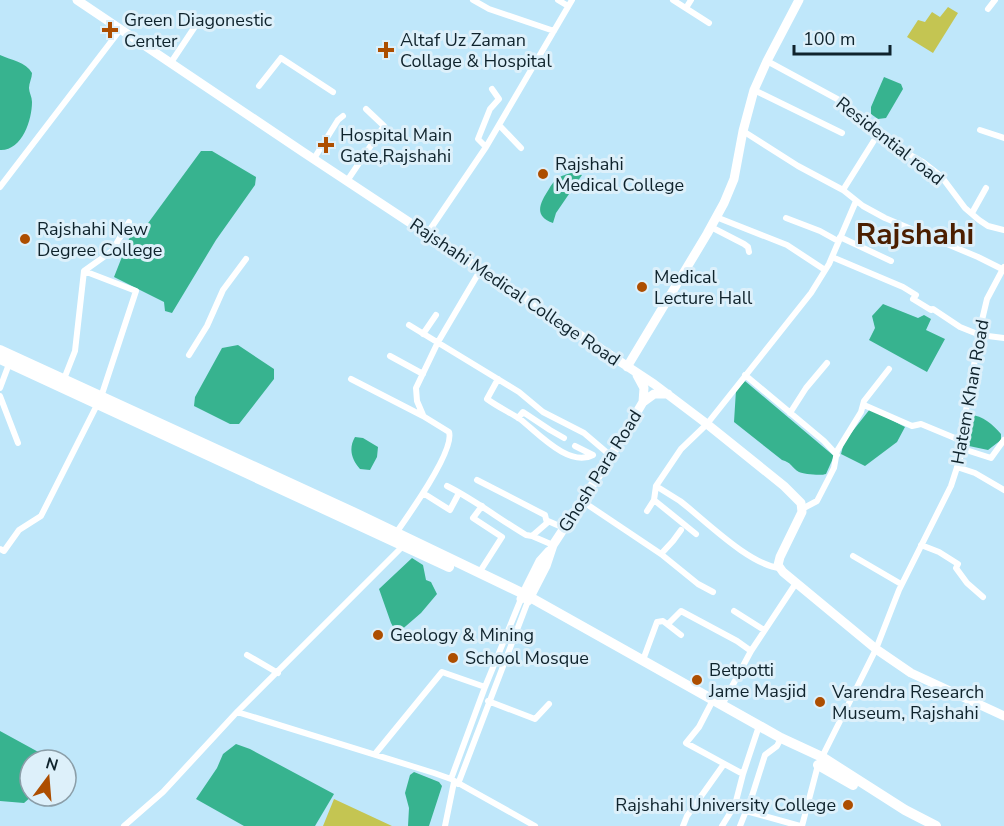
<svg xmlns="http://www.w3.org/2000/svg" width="1004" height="826" font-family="'Nunito Sans',sans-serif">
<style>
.green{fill:#c4c552}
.water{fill:#37b38f}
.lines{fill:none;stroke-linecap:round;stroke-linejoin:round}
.street{stroke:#fff;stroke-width:6}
.secondary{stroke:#fff;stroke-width:9}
.highway{stroke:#fff;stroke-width:10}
.poi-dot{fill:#ad4e00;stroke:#ddf0fa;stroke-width:2}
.labels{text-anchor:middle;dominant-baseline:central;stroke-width:6;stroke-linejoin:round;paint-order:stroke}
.poi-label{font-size:18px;fill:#0f232c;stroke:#ddf0fa;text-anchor:start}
.street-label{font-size:18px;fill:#0f232c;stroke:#ddf0fa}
.town-label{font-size:30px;font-weight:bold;fill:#4b1e00;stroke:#ddf0fa}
</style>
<rect width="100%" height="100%" fill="#bfe7fa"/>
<path class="green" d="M 948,7 L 958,13 L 933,53 L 907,37 L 918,20 L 925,22 L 932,12 L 940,17 Z
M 334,799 L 392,826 L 323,826 Z"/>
<path class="water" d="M 0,55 C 11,60 26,62 32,73 C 32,78 29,83 29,88 C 29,92 32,97 32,102 C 32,120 22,151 0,150 Z
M 884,77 L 901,84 L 903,89 L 886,118 L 878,119 L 871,114 L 871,107 Z
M 201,151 L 212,151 L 256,177 L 255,185 L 216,240 L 172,313 L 165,311 L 164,302 L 114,277 L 129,239 L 138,225 L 143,230 Z
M 571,173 L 582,175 L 556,213 L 553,223 C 533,216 540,203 549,189 C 551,185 554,181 558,178 C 561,176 567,174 571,173 Z
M 883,304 L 918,318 L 924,315 L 931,319 L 926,330 L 945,339 L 927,372 L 869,340 L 875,328 L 872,316 Z
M 238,345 L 274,369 L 274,379 L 239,424 L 230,424 L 194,406 L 195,397 L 222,348 Z
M 745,381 L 834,456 L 826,474 C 821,476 803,474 799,472 C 792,468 791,462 782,460 L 734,422 L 736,390 Z
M 870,409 L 905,427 L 897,442 L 865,466 L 841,454 L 844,442 Z
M 970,415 C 983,415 993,425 1001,434 L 1001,440 L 988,450 L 969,446 C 963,438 963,423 970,415 Z
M 355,437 L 363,438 L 378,447 L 377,457 L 370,470 L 360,469 C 352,460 348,449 355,437 Z
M 412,558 L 423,565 L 426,580 L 431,582 L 437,594 L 421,613 L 399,632 L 396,632 L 391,623 L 379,589 Z
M 0,731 L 53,760 L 30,760 L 30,796 L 32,796 L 24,803 L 0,801 Z
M 236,744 L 250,749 L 334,794 L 315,826 L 244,826 L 196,799 L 217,768 L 223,754 Z
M 414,772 L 439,782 L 442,786 L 429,826 L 408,826 L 409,808 L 405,793 L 410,775 Z"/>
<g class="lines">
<path class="street" d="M 473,0 L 489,9 L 554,31
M 558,0 L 568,6
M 673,0 L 709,23
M 686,8 L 691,0
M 988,9 L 995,0
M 172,61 L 196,25
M 767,61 L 839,100 L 880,131 L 898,148 L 923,162 L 941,176 L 965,208 L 979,220 L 988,226 L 1004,230
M 259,86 L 281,58 L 333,92
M 754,90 L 842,133
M 499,125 L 521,148
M 980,130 L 1004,138
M 743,131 L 798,166 L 843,190 L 863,206 L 885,218 L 978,257 L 1002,269
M 486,147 L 478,139 L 490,109 L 499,99 L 492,89
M 315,157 L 338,120 L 343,116
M 349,178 L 384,126 L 366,109
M 0,187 L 120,30
M 843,190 L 880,131
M 972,213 L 986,188
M 716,217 L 787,245 L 825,270
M 786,218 L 820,231 L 838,241
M 711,227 L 744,244 L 748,247 L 749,252
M 429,231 L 486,147 L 572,0
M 840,237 L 891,261
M 832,257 L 903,287 L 916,295 L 913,299 L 931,310 L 933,309 L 960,327 L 980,335 L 1004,338
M 409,325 L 519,392 L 543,412 L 584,433 L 611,456
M 423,334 L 436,315
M 189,355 L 207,326 L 223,290 L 246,259
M 390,356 L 423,374
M 745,375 L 824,441 L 837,455
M 64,379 L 75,351 L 84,271 L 112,251 L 129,222
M 351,379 L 423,416 L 449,432 C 455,450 408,516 396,533
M 498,379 L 487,399 C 498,407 509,412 520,419 C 538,433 569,468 593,455 L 575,446
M 0,388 L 9,364
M 0,396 L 18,443
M 864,405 L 912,426 L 921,424 L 962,441
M 790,413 L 806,388 L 827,363
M 423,415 L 417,401 L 416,388 L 438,342 L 481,269
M 518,418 L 523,412 L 550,430 L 564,438
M 963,449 L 991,458 L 1004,440
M 957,467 L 975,473 L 1004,490
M 447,486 C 475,500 499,519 526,535 L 532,536 L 547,523 L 545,515 L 477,480
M 656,486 C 664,491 672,496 680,501 C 706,521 749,565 780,568
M 423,493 L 450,510 L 459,493
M 654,500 L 696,534
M 582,501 L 661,554 L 698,584 L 713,592
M 802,509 L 817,501 L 834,468 L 837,451 L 861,412 L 864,401 L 889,369
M 647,511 L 654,500 L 656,486 L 681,449 L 707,424 L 811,293 L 829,264 L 856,201
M 548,521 L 564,528
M 532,536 L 553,545
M 921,545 L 939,552 L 958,564 L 956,568 L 967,583 L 983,597
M 0,549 L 4,551 L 19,530 L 41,516 L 101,397 L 136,291 L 84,271
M 661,554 L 673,541 L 681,530
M 853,556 L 901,584
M 479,573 L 502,537 L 473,518 L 482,506
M 734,611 L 764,630
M 668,624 L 681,611 L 737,641 L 751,651
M 247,655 L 278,673
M 643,660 L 657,622 L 663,621 L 681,635
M 713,700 L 699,727 L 686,743 L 743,774
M 488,701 L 535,719 L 549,704
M 722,705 L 751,651 L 796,583
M 237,712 L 434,773 L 451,779 L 535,826
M 375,754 L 442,672 L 485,687
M 451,779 L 485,687 L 521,599
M 458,784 L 528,601
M 746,811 L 800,826
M 124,826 L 163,792 L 237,712 L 403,546
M 445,826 L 454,782
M 683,826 L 687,816 L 724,764
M 722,826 L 735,805 L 743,774 L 759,726
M 740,826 L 752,796 L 765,755 L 777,746 L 781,738
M 802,826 L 818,765 L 876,649 L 899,590 L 951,486 L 963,449 L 965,416 L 982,320 L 987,299 L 1004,267"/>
<path class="secondary" d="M 77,0 L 303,152 L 654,384 L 707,424 L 784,486 L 801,503 L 802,512 L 780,557 L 778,565 L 783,572 L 876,649 L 911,673 L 1004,716
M 627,367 L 707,234 L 724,203 L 734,179 L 743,131 L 754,90 L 767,61 L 799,0
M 643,402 L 654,394 L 668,394
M 521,599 L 540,561 L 549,551
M 528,601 L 546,566 L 553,545 L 608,461 L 643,402 L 644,388 L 637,375"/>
<path class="highway" d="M 0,350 L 353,512 L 528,596 L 781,738 L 822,757 L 905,810 L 936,826
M 0,359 L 449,567
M 818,765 L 853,785"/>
</g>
<g class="poi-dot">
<path d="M107 21h6v6h6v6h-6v6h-6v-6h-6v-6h6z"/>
<path d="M383 41h6v6h6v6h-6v6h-6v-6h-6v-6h6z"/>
<path d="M323 136h6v6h6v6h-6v6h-6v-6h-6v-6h6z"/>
<circle cx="543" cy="174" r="6"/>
<circle cx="25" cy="239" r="6"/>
<circle cx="642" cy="287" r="6"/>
<circle cx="378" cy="635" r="6"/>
<circle cx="453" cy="658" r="6"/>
<circle cx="697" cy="680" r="6"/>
<circle cx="820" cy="702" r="6"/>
<circle cx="848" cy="805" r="6"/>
</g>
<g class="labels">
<g class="poi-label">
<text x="124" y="20">Green Diagonestic<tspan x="124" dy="21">Center</tspan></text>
<text x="400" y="40">Altaf Uz Zaman<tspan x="400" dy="21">Collage &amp; Hospital</tspan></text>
<text x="340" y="135">Hospital Main<tspan x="340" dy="21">Gate,Rajshahi</tspan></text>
<text x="555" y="164">Rajshahi<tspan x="555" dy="21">Medical College</tspan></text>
<text x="37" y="229">Rajshahi New<tspan x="37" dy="21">Degree College</tspan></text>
<text x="654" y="277">Medical<tspan x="654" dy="21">Lecture Hall</tspan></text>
<text x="390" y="635">Geology &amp; Mining</text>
<text x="465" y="658">School Mosque</text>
<text x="709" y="670">Betpotti<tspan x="709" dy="21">Jame Masjid</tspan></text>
<text x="832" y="692">Varendra Research<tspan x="832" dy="21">Museum, Rajshahi</tspan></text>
<text x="836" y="805" text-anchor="end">Rajshahi University College</text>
</g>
<g class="street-label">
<text transform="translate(890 141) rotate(38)">Residential road</text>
<text transform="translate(515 292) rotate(34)">Rajshahi Medical College Road</text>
<text transform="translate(970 392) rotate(-80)">Hatem Khan Road</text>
<text transform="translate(600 471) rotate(-58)">Ghosh Para Road</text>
</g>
<g class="town-label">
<text x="915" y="234">Rajshahi</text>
</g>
</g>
<g transform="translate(48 778) rotate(16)"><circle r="28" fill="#ddf0fa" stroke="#8b9ea8" stroke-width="1.5"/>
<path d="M0-4.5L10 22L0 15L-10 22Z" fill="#ad4e00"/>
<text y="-9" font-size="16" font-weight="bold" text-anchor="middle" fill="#0f232c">N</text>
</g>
<path d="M794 45v9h96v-9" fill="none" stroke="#0f232c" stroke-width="3"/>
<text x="803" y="45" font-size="18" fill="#0f232c" stroke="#ddf0fa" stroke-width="4.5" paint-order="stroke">100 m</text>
</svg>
